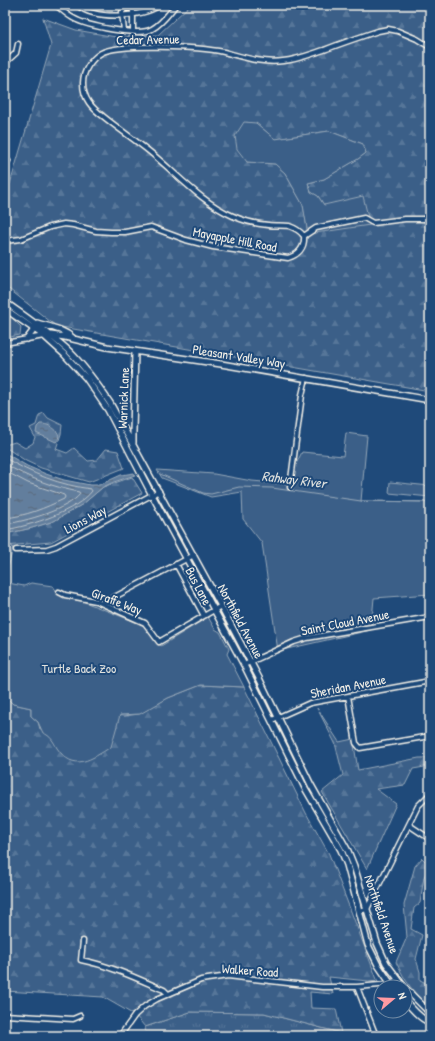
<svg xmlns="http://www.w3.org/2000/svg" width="435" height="1041" font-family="'Patrick Hand',sans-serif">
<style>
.grass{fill:url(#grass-tufts);stroke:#97a8b8}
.forest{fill:url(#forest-firs);stroke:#97a8b8;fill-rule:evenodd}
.green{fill:#3a5f88;stroke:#97a8b8}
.water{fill:url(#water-ripples);stroke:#9cacbb}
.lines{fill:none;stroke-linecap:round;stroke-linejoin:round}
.shore{stroke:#bac3ca;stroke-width:1}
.stream{stroke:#9cacbb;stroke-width:1}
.minor-casing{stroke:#f4f1e8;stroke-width:7}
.major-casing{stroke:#f4f1e8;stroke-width:8}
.minor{stroke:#1f4a7a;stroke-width:4}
.major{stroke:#1f4a7a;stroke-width:5}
.labels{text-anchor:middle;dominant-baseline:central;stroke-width:4;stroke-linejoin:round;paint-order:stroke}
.street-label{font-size:13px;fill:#f4f1e8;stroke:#1f4a7a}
.park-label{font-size:13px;fill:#e1e2de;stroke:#1f4a7a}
.water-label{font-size:14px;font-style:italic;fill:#dee0dd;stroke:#1f4a7a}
</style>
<defs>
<pattern id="grass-tufts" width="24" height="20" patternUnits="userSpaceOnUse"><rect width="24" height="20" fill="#3a5f88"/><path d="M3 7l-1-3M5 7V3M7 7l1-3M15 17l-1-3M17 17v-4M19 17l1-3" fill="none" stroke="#577699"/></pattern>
<pattern id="forest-firs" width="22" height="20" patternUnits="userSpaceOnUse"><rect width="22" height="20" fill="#3a5f88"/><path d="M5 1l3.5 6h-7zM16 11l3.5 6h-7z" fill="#577699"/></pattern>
<pattern id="water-ripples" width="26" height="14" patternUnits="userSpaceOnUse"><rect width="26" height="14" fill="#627e9d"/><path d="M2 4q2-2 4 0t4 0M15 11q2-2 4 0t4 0" fill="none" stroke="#58687a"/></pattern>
</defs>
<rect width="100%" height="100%" fill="#1f4a7a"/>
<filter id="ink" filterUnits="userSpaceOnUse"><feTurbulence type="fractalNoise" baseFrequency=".025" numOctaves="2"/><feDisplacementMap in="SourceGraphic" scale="8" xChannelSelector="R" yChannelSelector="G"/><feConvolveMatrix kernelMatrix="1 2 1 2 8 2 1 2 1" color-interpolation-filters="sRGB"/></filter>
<g filter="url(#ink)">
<path class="grass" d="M 190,1012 L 264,1013 L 341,1033 L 344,1036 L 146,1036 L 145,1027 Z"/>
<path class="forest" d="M 190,5 L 430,5 L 430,391 L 56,326 L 5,286 L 5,183 L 10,184 L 51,45 L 43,18 L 76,30 L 116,37 L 158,35 ZM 256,123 L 275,139 L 329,131 L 363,144 L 366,153 L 358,159 L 324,179 L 308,183 L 310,192 L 318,196 L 324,205 L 308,234 L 303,205 L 285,173 L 275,164 L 247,162 Z
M 5,311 L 21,327 L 20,335 L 5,338 Z
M 44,413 L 48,418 L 62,425 L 61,434 L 56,449 L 67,453 L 74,448 L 88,461 L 97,460 L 106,449 L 118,451 L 124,468 L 89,482 L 41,468 L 26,461 L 5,447 L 5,445 L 15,442 L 25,448 L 33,443 L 35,437 L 30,428 L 36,425 L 39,415 Z
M 132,477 L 142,493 L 51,542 L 5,546 L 5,534 L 32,528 L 54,521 L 83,504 L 103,487 Z
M 201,685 L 244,687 L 306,813 L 329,854 L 378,982 L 329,977 L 333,994 L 310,992 L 311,1008 L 336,1009 L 341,1033 L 264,1013 L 190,1012 L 145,1027 L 136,1016 L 103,997 L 5,991 L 5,700 L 6,698 L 13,704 L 31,708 L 31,716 L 38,722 L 40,729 L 92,713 L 124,716 L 139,714 L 168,698 Z
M 317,708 L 339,742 L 353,739 L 358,770 L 419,758 L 430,758 L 430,766 L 413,769 L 405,785 L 376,789 L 396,804 L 367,869 L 322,792 L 343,775 L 335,743 Z
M 422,858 L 430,866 L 424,877 L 420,903 L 414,908 L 411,929 L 422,935 L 416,959 L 420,972 L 420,980 L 430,985 L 430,1008 C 414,994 405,981 396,962 L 407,937 L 404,905 L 415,866 Z"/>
<path class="green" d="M 244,122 L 256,123 L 275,139 L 329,131 L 363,144 L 366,153 L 358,159 L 324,179 L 308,183 L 311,192 L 318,196 L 324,205 L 363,196 L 370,225 L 308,234 L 303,205 L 285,173 L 275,164 L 247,162 L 237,149 L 235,136 Z
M 346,433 L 367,436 L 361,501 L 430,502 L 430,594 L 374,598 L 371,630 L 278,651 L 262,543 L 243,519 L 242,492 L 211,497 L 162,478 L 157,470 L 214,474 L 252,481 L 286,484 L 302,452 L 343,456 Z
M 390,482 L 430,486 L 430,497 L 389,493 Z
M 5,546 L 13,546 L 6,579 L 8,583 L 24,586 L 31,583 L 53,586 L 59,595 L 71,599 L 82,601 L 143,625 L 161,646 L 208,617 L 215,629 L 220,632 L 229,649 L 227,654 L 244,687 L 201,685 L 168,698 L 140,714 L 120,715 L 111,747 C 91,759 74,773 57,748 C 53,741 51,736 43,733 L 38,722 L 31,716 L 31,708 L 13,704 L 7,698 L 5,700 Z"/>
<path class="water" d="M 40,424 C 49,423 65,433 56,442 L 36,433 L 37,427 Z
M 5,453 L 27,466 L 46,474 L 64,480 L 90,485 L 99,485 L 121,475 L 134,473 L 135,475 L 114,482 L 103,487 L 83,504 L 54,521 L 32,528 L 5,534 Z"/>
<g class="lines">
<path class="shore" d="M 5,458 C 32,474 60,485 91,489 L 92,491 C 77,511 30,526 5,530
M 5,464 C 28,478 53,487 79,492 L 80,494 C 69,509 24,522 5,524
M 5,471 L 28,483 L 64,495 L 65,497 L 64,499 C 45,508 26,516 5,518"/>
<path class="stream" d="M 160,474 L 203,493 L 211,494 L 239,487 L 272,488 L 361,501 L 430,502"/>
<defs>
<path id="minor" d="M 56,5 C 62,10 67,15 73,18 C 87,26 139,37 152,29 C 162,24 169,13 176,5
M 77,5 C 95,20 140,18 160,5
M 124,31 L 122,12 L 125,8 L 132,8 L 133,11 L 133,32
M 5,63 L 16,53 L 18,44
M 5,73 L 7,79 L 5,90
M 5,160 L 8,161
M 304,236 C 301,232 295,228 289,226 C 283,225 275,226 268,225 C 256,224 244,221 233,216 C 201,202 177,174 150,152 C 135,140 119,129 104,117 C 92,108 83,99 83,83 C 83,71 91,59 101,53 C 120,43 201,47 224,52 C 243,57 263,64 283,61 C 297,60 311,54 324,50 C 342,43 360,37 378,31 L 388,29 L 398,31 L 417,39 L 430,47
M 5,241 L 21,239 L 50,227 L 64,224 L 73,225 L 96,231 L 111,232 L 125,232 L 151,227 L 186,240 L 213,247 L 288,258 C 298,255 305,248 304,236 L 316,228 L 364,218 L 373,223 L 405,219 L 430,219
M 5,343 L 44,336
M 290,487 L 302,395 L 306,378
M 16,550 L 47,549 L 56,546 L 159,491
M 176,564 L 204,616
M 59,592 L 65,595 L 96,601 L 145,623 L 159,642 L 221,606
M 101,603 L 105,602 L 194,555
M 244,665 L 294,642 L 307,638 L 430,617
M 348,696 L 356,743 L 360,748 L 430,736
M 272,720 L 310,703 L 430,681
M 409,825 L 430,839
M 359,911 L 367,909 L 418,806 L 430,794
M 83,941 L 81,960 C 111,966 136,978 164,990 L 168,994
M 357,987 L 376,1036
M 5,1015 L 73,1019 L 80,1016
M 120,1036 L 135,1015 L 145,1006 L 157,999 L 201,980 L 228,976 L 322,987 L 357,987 L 391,984 L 398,979"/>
<path id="major" d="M 5,302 C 27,318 50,333 70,352 C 85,367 98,385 110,403 L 221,606 L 259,678 L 311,785 L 348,851 L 354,866 L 377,943 L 386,963 L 404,987
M 5,309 L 44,336 L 64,354 L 86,378 L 108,410 L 152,495 L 244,665 L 305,788 L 341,850 L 347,865 L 368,945 L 378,965 L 393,987
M 37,323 C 50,327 63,329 73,338
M 51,335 L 65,337 L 107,347 L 221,364 L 430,400
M 27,339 L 33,331 L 32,327
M 133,443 L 133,432 L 135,351
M 405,988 L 430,1013
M 405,1001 C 412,1008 421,1020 430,1022"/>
</defs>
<use href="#minor" class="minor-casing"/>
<use href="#major" class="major-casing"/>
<use href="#minor" class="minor"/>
<use href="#major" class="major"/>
</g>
</g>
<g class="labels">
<g class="street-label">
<text transform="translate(148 39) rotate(-1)">Cedar Avenue</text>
<text transform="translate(235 239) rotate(11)">Mayapple Hill Road</text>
<text transform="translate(239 356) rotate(9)">Pleasant Valley Way</text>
<text transform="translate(123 398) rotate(-88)">Warnick Lane</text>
<text transform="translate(85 519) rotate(-28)">Lions Way</text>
<text transform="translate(199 586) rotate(62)">Bus Lane</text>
<text transform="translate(117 601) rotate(21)">Giraffe Way</text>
<text transform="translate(241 621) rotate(62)">Northfield Avenue</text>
<text transform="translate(345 622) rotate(-11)">Saint Cloud Avenue</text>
<text transform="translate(348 686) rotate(-11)">Sheridan Avenue</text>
<text transform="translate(382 914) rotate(71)">Northfield Avenue</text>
<text transform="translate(250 970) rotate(4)">Walker Road</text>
</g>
<g class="park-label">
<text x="79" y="668">Turtle Back Zoo</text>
</g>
<g class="water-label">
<text transform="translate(294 479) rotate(7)">Rahway River</text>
</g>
</g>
<rect width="435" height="1041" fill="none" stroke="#1f4a7a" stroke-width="20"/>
<rect x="10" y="10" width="415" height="1021" fill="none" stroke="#f4f1e8" stroke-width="1.5" filter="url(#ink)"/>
<g transform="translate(393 999) rotate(71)"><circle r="19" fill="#1f4a7a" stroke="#748da6"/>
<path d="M0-3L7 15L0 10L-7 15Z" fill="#ff9aa2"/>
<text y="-6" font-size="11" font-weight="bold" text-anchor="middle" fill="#f4f1e8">N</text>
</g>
</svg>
